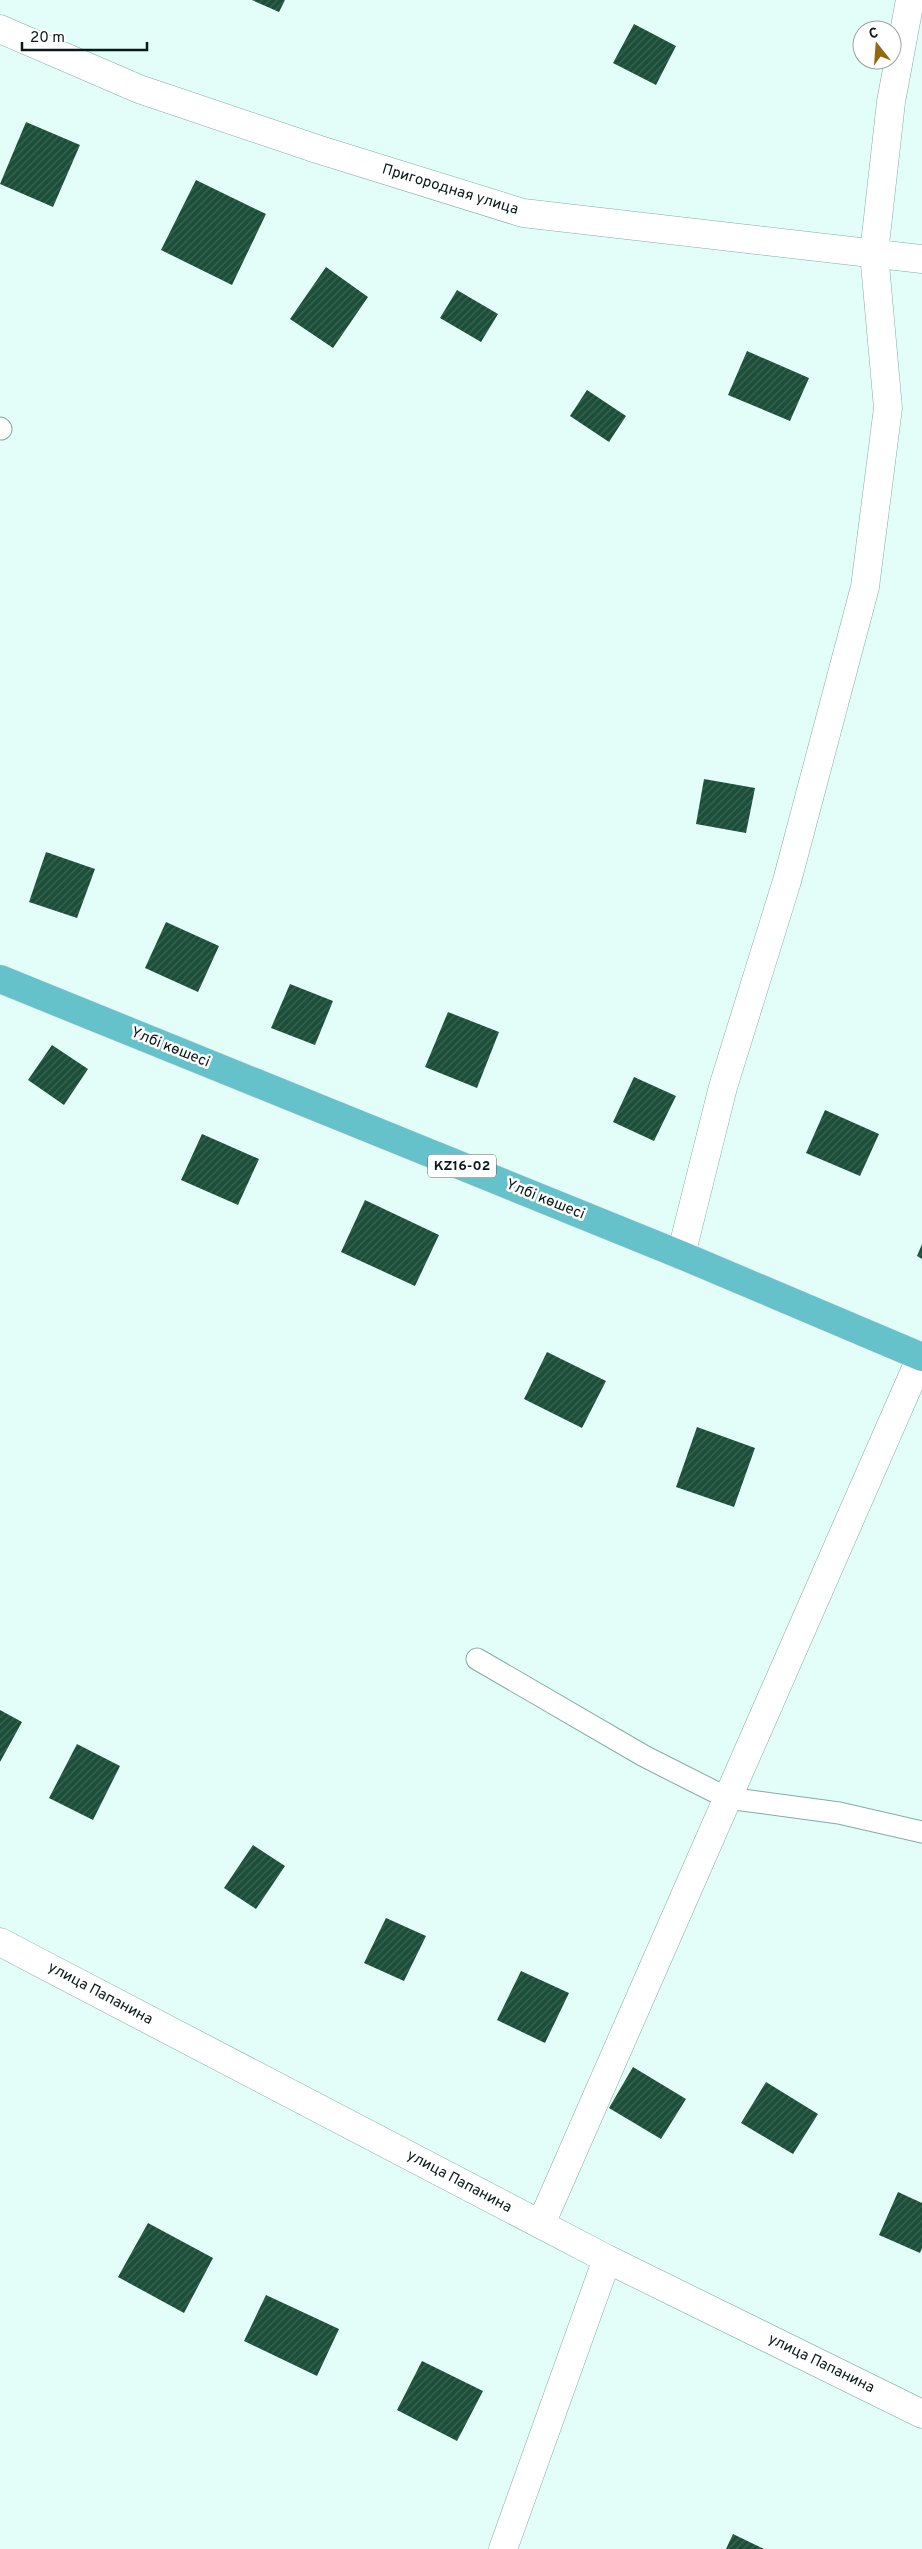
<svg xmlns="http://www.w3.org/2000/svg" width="922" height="2549" font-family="Overpass,sans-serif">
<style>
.building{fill:url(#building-hatch)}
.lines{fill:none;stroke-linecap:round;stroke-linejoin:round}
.service-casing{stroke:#81ada6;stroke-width:23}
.minor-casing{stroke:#81ada6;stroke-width:29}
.primary-casing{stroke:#dcdfdf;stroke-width:29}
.service{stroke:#fff;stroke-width:21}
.minor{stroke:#fff;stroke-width:28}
.primary{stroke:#66c2ca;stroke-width:28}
.labels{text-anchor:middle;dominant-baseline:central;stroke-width:5;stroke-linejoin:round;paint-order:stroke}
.shield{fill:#fff;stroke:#525f5d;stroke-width:1}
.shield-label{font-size:14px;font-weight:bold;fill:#081a18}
.street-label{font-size:15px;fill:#081a18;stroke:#fff}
</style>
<defs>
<pattern id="building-hatch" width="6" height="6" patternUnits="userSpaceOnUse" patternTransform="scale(1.25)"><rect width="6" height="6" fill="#1c4f3a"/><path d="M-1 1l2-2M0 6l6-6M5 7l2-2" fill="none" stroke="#3b6454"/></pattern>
</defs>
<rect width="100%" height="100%" fill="#e3fef9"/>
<path class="building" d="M 252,0 L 285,0 L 279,12 Z
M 634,24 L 676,46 L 656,85 L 613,63 Z
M 26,122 L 80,145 L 53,207 L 0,184 Z
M 196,180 L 266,214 L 232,285 L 161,250 Z
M 326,267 L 368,297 L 333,348 L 290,319 Z
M 457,290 L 498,314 L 481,342 L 440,318 Z
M 747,351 L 809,378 L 790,421 L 728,395 Z
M 587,390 L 626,416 L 609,442 L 570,416 Z
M 704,779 L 755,788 L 746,833 L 696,824 Z
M 46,852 L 95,869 L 77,918 L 29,902 Z
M 166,922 L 219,946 L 198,992 L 145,968 Z
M 290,984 L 333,1001 L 315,1045 L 271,1028 Z
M 448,1012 L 499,1032 L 477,1088 L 425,1067 Z
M 52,1045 L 88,1069 L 64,1105 L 28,1080 Z
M 634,1077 L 676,1096 L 654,1141 L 613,1122 Z
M 825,1110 L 879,1134 L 860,1176 L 806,1153 Z
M 202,1134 L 259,1159 L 238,1205 L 181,1180 Z
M 365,1200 L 439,1235 L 415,1286 L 341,1252 Z
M 922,1244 L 922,1259 L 917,1256 Z
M 547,1352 L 606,1381 L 582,1428 L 524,1399 Z
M 697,1427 L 755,1448 L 734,1507 L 676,1487 Z
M 0,1710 L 22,1722 L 0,1762 Z
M 77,1744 L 120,1766 L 93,1820 L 49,1798 Z
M 253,1845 L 285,1866 L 256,1909 L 224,1888 Z
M 386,1918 L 426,1936 L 404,1981 L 364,1963 Z
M 521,1971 L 569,1993 L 545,2043 L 497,2020 Z
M 633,2067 L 686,2099 L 661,2139 L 609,2108 Z
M 766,2082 L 818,2114 L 793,2154 L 741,2123 Z
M 898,2192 L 922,2203 L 922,2248 L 920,2253 L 879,2235 Z
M 148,2223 L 213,2258 L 184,2313 L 118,2277 Z
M 266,2295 L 339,2329 L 317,2376 L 244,2341 Z
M 422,2361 L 483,2391 L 457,2441 L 397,2410 Z
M 733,2534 L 764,2549 L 726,2549 Z"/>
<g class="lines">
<defs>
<path id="service" d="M 0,428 L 1,429
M 477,1659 L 644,1756 L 727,1798 L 839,1813 L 922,1832"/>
<path id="minor" d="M 0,29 L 139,89 L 317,149 L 523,213 L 922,259
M 681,1255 L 723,1087 L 787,881 L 865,587 L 888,408 L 874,253 L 891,102 L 910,0
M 0,1942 L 607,2259 L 922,2414
M 541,2224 L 921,1357
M 503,2549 L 607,2259"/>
<path id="primary" d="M 0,979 L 681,1255 L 922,1357"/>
</defs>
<use href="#service" class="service-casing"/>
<use href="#minor" class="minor-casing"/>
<use href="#primary" class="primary-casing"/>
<use href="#service" class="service"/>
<use href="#minor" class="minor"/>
<use href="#primary" class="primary"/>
</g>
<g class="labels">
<rect class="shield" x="428" y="1154.5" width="68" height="23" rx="4"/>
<g class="shield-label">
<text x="462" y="1166">KZ16-02</text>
</g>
<g class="street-label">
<text transform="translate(450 190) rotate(17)">Пригородная улица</text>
<text transform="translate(170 1048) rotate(22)">Үлбі көшесі</text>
<text transform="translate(545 1200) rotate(22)">Үлбі көшесі</text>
<text transform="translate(100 1994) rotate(28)">улица Папанина</text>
<text transform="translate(459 2182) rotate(28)">улица Папанина</text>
<text transform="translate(821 2364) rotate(26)">улица Папанина</text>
</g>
</g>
<g transform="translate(877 45) rotate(343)"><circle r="24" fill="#ffffff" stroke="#9ca3a3"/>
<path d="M0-4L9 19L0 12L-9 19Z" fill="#926911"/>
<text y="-8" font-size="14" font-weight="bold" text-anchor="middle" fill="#081a18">С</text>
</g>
<path d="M22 42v8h125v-8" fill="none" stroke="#081a18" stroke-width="2.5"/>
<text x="30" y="42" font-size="15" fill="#081a18" stroke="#ffffff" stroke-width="4" paint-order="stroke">20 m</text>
</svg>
